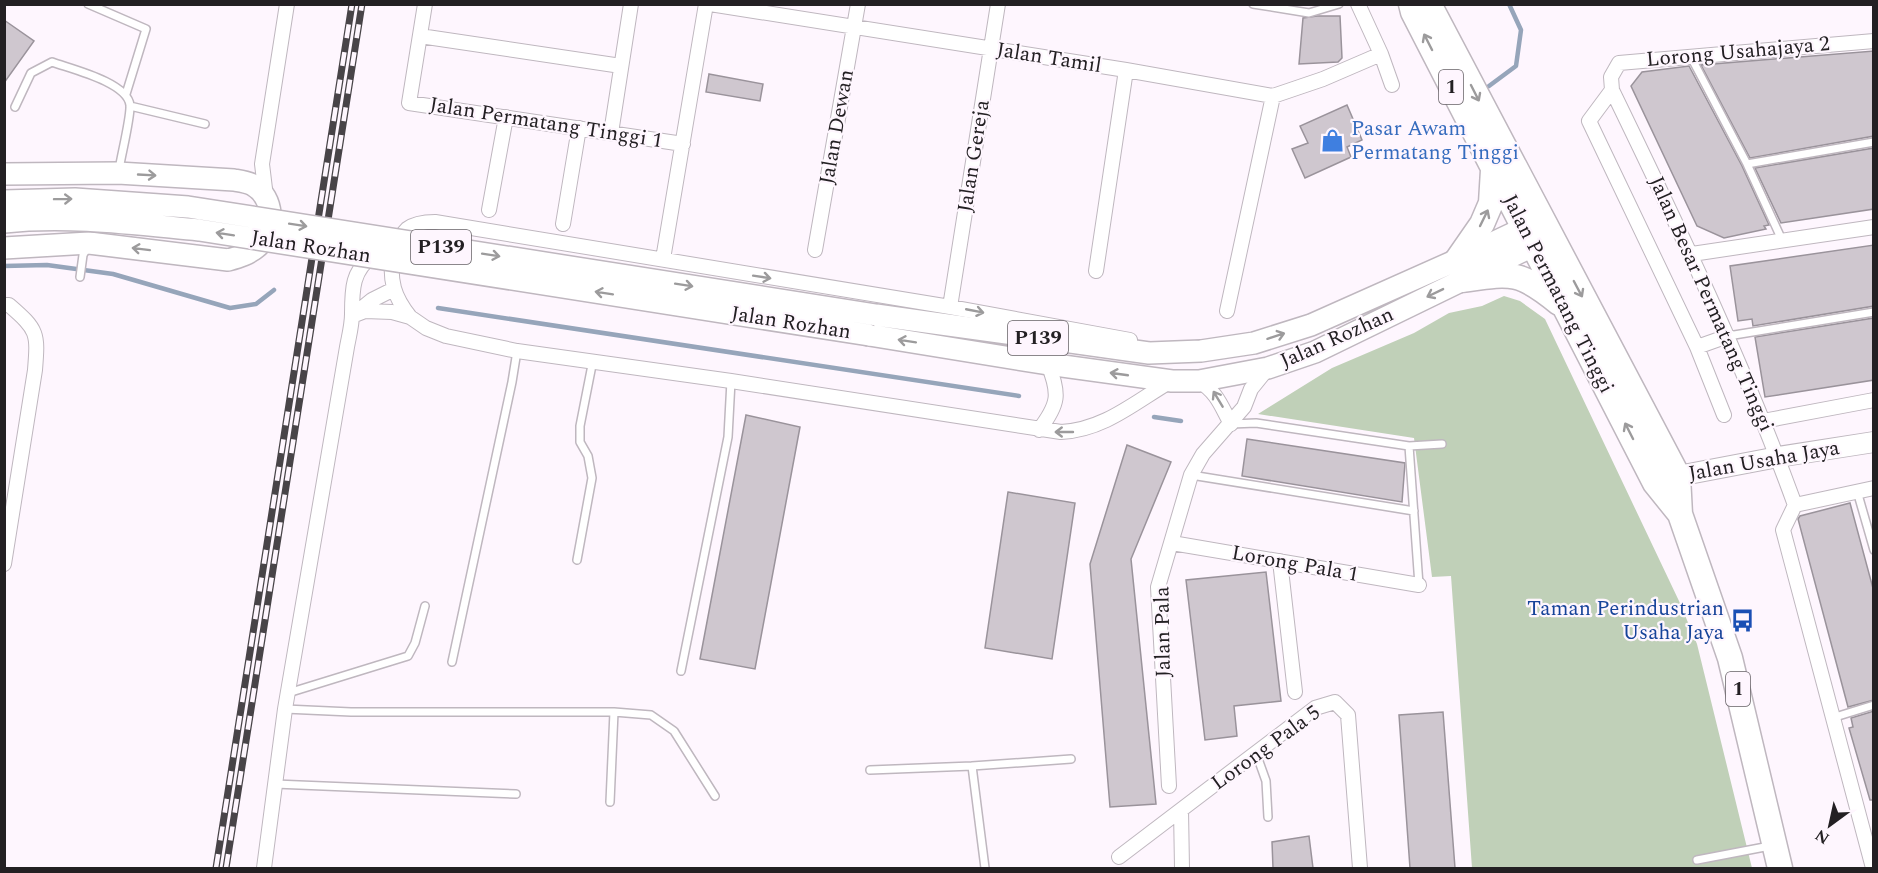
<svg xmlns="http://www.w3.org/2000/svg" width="1878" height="873" font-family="Spectral,serif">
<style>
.green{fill:#c0d0b8}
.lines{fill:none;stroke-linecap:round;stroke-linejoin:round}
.stream{stroke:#96a5ba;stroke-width:4.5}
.building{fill:#cfc7cf;stroke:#9a939b;stroke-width:1.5}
.lane-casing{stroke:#bfb7bf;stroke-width:10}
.street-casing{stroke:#bfb7bf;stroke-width:16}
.secondary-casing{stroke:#bfb7bf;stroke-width:22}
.primary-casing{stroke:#bfb7bf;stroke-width:24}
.highway-casing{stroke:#bfb7bf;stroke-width:27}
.lane{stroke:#fff;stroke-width:7}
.street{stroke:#fff;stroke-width:14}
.secondary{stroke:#fff;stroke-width:20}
.primary{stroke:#fff;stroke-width:21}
.highway{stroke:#fff;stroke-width:24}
.rail-casing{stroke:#484448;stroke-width:7}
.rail{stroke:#fef6fe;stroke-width:4.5;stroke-dasharray:14;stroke-linecap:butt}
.primary-bridge-casing{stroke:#bfb7bf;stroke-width:24;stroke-linecap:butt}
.primary-bridge{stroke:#fff;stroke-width:21}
.oneway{stroke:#9c9b9c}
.labels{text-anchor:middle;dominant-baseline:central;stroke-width:4.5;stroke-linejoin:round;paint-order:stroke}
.shield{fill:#fef6fe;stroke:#656065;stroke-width:1.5}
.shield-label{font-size:20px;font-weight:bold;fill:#232023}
.street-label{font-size:21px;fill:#232023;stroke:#fef6fe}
.shop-label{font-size:21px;fill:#366cbe;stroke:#fef6fe;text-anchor:start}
.transit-label{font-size:21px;fill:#164399;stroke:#fef6fe;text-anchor:end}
</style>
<rect width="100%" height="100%" fill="#fef6fe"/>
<path class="green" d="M 1504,296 L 1520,301 L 1545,319 L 1679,601 L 1697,644 L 1752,868 L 1472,868 L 1451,576 L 1432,577 L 1414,438 L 1258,414 L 1332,368 L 1414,333 L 1449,313 L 1482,306 Z"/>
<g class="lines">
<path class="stream" d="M 1489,86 L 1516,66 L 1521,30 L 1509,4
M 4,266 L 47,265 L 113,274 L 230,308 L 256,304 L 274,290
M 438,308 L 1019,396
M 1154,417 L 1181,421"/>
</g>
<path class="building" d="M 1317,16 L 1340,16 L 1342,58 L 1338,62 L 1299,64 L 1303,18 Z
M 4,20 L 34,41 L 4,83 Z
M 1874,51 L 1874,136 L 1750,158 L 1701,65 Z
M 1689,66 L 1742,166 L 1769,225 L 1764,226 L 1766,229 L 1724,238 L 1697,226 L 1631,86 L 1642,72 Z
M 709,74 L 763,84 L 760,101 L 706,92 Z
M 1347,105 L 1362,140 L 1347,147 L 1351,157 L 1305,178 L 1292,149 L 1308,143 L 1300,126 Z
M 1874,148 L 1874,209 L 1781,223 L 1755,168 Z
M 1874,245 L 1874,306 L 1753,326 L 1752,319 L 1738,321 L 1730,266 Z
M 1874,318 L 1874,380 L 1765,397 L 1755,337 Z
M 746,415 L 800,427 L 755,669 L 700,659 Z
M 1247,439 L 1405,463 L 1402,502 L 1242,476 Z
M 1127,445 L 1171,462 L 1131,559 L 1156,804 L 1110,807 L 1090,564 Z
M 1008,492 L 1075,503 L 1052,659 L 985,648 Z
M 1850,503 L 1874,592 L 1874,700 L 1848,707 L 1798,519 L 1800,516 Z
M 1266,572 L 1281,701 L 1234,706 L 1237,736 L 1205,740 L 1186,580 Z
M 1874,711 L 1874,800 L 1870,800 L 1849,728 L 1853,727 L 1851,718 Z
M 1443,712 L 1455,868 L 1410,868 L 1399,715 Z
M 1309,836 L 1313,868 L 1273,868 L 1272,842 Z"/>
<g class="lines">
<defs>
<path id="lane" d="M 88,4 L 146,29 L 126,94
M 1253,4 L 1309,13 L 1339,4
M 1691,57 L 1747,164 L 1782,240
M 130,106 L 205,124
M 15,107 L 31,73 L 52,62 C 71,69 127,82 130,105 C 131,117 121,156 119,170
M 1747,164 L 1874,142
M 80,277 L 83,255 L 87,248
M 1728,336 L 1874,312
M 1231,424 L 1256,423 L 1409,446 L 1442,444
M 1409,446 L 1419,585
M 1191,475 L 1414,511
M 1857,491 L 1874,550
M 577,560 L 592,478 L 588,456 L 580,442 L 580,426 L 593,360
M 452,662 L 512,382 L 517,351
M 681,671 L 728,437 L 731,381
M 288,693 L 408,656 L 415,643 L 425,606
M 285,709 L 351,712 L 614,712 L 651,715 L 674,731 L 715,796
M 1832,718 L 1874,705
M 1256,753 L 1266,781 L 1268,817
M 972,766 L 1071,759
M 870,770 L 972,766 L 985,868
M 275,784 L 516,794
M 610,802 L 614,712
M 1697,860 L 1770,846"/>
<path id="street" d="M 425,4 L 409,103 L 683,144
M 710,4 L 1126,70 L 1273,96 L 1323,79 L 1381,54
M 1358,4 L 1381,54 L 1392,85
M 420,36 L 621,66
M 1612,90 L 1589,121 L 1697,347 L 1724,415
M 611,133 L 631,4
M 266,197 L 262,164 L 287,4
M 489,210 L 506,117
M 563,224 L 579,128
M 815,250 L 858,4
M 1692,254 L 1874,227
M 663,259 L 706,4
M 1096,271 L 1126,70
M 4,305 L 9,305 C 38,330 38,333 35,370 L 4,564
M 950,307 L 998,4
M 1227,311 L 1273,96
M 356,313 L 372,300 L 394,289
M 352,316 L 365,311 L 392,312 L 410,317 L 426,328 L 446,336 L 517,351 L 731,381 L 1061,432 C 1104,430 1135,402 1171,381
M 410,317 C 403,308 397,299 394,288 C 389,269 392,243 407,229 C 415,223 425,222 435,222 L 950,307 L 1130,340
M 1697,347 L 1728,336
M 1199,381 C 1218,394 1220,404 1231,424
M 1763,421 L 1874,400
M 1039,430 C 1059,404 1060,394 1048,364
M 1795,505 L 1874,488
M 1172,543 L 1419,585
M 1280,561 L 1295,692
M 1169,786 L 1158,587 L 1191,475 L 1203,454 L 1244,407 L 1251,389 L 1268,368
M 1181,810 L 1182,868
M 1119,857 L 1315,708 L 1335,702 L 1348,715 L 1360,868
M 264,868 L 285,709 L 347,347 C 349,336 352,325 352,314 C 352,289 352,270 374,255
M 1873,868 L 1783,530 L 1795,505 C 1743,362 1678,226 1612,90 L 1611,77 L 1619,63 L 1874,41"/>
<path id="secondary" d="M 1663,481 L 1678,476 L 1778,457 L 1874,442"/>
<path id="primary" d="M 4,174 L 118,173 L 234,180 C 240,181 248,182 253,185 C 274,197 276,230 258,246 C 249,254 239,257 228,260 L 89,243 L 4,248
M 876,315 L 1149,353 L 1201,351 L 1254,343 L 1311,325 L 1457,260 L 1537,222
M 869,335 L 1048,364 L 1172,381 L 1199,381 L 1268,368 L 1315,352 L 1547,239"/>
<path id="highway" d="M 1411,4 L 1413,12 L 1655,483 L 1680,514
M 1429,4 L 1678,476 L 1680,514 L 1730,658 L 1780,868
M 1457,260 L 1482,224 L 1491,203 L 1493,170
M 1462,280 C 1511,273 1519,270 1559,303"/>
</defs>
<use href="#lane" class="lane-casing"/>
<use href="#street" class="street-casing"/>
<use href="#secondary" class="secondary-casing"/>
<use href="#primary" class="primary-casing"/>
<use href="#highway" class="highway-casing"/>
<use href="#lane" class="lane"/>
<use href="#street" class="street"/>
<use href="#secondary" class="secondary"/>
<use href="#primary" class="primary"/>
<use href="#highway" class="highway"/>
<defs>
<path id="rail" d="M 216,868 L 352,4
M 226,868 L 362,4"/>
</defs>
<use href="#rail" class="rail-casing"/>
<use href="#rail" class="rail"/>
<defs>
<path id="primary-bridge" d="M 4,201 L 75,199 L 188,207 L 876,315
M 4,222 C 69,215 135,224 199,230 L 869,335"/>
</defs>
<use href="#primary-bridge" class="primary-bridge-casing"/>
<use href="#primary-bridge" class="primary-bridge"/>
</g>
<defs><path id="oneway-shaft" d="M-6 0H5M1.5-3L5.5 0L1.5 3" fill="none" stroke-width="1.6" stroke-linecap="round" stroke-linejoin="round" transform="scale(1.5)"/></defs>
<g class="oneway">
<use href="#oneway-shaft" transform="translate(1428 42) rotate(-117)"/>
<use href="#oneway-shaft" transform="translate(1475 93) rotate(63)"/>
<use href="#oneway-shaft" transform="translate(147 175) rotate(3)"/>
<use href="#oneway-shaft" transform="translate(63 199) rotate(-1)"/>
<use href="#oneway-shaft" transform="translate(1484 218) rotate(-64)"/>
<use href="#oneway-shaft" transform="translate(298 225) rotate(9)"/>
<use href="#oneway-shaft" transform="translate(225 234) rotate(-171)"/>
<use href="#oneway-shaft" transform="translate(141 249) rotate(-173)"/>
<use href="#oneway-shaft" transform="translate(491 255) rotate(9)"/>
<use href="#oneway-shaft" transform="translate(762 277) rotate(9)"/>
<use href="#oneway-shaft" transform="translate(684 285) rotate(9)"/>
<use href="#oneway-shaft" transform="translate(1578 289) rotate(62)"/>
<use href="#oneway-shaft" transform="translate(604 293) rotate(-171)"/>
<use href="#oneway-shaft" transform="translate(1435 293) rotate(154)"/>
<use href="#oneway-shaft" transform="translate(975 311) rotate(11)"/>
<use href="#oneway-shaft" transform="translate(1276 336) rotate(-18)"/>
<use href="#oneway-shaft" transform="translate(907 341) rotate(-171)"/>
<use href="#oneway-shaft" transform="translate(1119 374) rotate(-172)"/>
<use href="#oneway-shaft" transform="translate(1218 399) rotate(-121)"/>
<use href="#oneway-shaft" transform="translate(1629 431) rotate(-117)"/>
<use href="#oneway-shaft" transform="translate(1064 432) rotate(-180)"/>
</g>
<defs>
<symbol id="shop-bare" viewBox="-9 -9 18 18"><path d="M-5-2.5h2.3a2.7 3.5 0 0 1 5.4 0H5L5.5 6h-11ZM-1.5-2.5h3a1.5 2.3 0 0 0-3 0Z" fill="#3f7fe0" stroke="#fef6fe" stroke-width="2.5" paint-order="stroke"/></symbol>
<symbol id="bus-bare" viewBox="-9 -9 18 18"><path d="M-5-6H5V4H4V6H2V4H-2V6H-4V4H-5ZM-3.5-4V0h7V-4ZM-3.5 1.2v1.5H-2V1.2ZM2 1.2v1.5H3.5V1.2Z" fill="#1a4fb4" stroke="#fef6fe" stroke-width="2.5" paint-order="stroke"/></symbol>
</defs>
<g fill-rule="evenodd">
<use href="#shop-bare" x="1316" y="124" width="33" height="33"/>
<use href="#bus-bare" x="1726" y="604" width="33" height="33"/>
</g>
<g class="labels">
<g class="shield">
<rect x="1439" y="70" width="24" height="34" rx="4.5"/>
<rect x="411" y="230" width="60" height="34" rx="4.5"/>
<rect x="1008" y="321" width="60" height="34" rx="4.5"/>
<rect x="1726" y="672" width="24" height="34" rx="4.5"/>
</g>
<g class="shield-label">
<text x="1451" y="87">1</text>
<text x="441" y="247">P139</text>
<text x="1038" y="338">P139</text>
<text x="1738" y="689">1</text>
</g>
<g class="street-label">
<text transform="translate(1738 52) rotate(-5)">Lorong Usahajaya 2</text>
<text transform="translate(1049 58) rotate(9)">Jalan Tamil</text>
<text transform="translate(546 123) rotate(9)">Jalan Permatang Tinggi 1</text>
<text transform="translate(837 127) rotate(-80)">Jalan Dewan</text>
<text transform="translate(974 156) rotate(-81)">Jalan Gereja</text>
<text transform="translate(311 247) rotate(9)">Jalan Rozhan</text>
<text transform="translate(1558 294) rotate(63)">Jalan Permatang Tinggi</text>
<text transform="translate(1711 304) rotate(66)">Jalan Besar Permatang Tinggi</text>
<text transform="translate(791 323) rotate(9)">Jalan Rozhan</text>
<text transform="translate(1337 338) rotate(-24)">Jalan Rozhan</text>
<text transform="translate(1764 461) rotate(-10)">Jalan Usaha Jaya</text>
<text transform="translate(1295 564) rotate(10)">Lorong Pala 1</text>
<text transform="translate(1163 632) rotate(-91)">Jalan Pala</text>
<text transform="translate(1266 748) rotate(-36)">Lorong Pala 5</text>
</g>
<g class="shop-label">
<text x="1351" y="129">Pasar Awam<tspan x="1351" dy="24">Permatang Tinggi</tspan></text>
</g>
<g class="transit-label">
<text x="1724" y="609">Taman Perindustrian<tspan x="1724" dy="24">Usaha Jaya</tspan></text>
</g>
</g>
<rect width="1878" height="873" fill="none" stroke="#232023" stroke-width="12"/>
<g transform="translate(1830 825) rotate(213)" stroke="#fef6fe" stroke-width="4.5" paint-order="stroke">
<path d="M0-4.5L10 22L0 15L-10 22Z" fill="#232023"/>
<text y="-9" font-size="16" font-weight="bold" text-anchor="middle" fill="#232023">N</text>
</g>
</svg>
